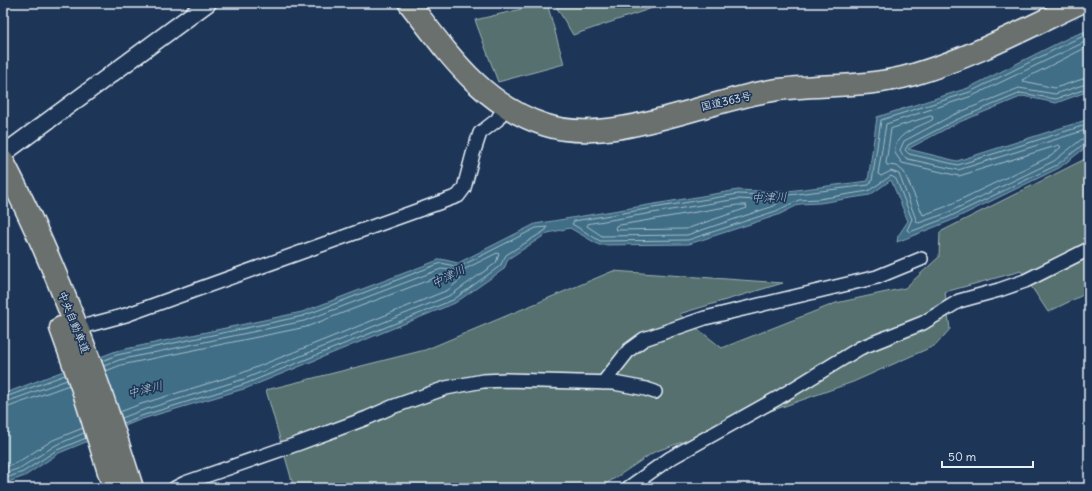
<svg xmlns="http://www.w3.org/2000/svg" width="1092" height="491" font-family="Delius,'Klee One',sans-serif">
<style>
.green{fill:#55706e;stroke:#9eb0b3}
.water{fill:#416e86;stroke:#84a2b4}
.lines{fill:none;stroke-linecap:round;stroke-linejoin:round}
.shore{stroke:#a5bdca;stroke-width:1}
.minor-casing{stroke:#e8f1f8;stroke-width:16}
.tertiary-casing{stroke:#e8f1f8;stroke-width:19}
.trunk-casing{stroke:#e8f1f8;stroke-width:24}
.motorway-casing{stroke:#e8f1f8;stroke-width:25}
.minor{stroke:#1d3557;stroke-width:13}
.tertiary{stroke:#1d3557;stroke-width:16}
.trunk{stroke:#6b706d;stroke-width:21}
.motorway{stroke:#6b706d;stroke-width:22}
.labels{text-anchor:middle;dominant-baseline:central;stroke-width:3.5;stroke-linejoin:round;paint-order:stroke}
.street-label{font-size:11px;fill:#e8f1f8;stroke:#1d3557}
.water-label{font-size:12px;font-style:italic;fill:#aec3d0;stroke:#1d3557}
</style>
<rect width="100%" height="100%" fill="#1d3557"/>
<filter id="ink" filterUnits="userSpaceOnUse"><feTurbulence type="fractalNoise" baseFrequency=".025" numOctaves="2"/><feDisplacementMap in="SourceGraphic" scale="8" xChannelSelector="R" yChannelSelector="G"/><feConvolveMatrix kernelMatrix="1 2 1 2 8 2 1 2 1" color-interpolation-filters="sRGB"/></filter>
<g filter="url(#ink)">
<path class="green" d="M 547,3 L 564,64 L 498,82 L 475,20 Z
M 554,3 L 667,3 L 573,35 Z
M 1089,157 L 1089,292 L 1048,312 L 1021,271 L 945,292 L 950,329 L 936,345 L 853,382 L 654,452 L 600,488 L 294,488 L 266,390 L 425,350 L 613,271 L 783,283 L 679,314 L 722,348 L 836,303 L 905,288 L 939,257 L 940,232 Z"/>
<path class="water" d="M 1089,30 L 1089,91 L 1056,103 L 1023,96 L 957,123 L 908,149 L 957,161 L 1089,119 L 1089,145 L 1059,168 L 950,221 L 897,242 L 898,236 L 908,221 L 891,180 L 870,195 L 820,203 L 800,204 L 778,215 L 689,244 L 599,245 L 570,228 L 548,233 L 508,259 L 504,269 L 455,303 L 247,388 L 142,419 L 59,453 L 25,476 L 3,484 L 3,394 L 116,351 L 302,312 L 441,259 L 458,263 L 535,224 L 738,190 L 780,192 L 868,181 L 877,117 L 968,88 L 1070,37 Z"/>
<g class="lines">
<path class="shore" d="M 1089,34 L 1072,41 L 970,92 L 881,120 L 872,181 L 869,185 L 781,196 L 738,194 L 574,221 L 572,224 L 600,241 L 688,240 L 776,211 L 799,200 L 819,199 L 868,191 L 891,176 L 896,179 L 912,219 L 907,230 L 910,232 L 949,217 L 1057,165 L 1085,143 L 1089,142
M 1089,40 L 972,96 L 886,124 L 878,174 L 881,176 L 891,171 L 899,174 L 917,222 L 919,223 L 947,213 L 1054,161 L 1082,139 L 1089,137
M 1089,46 L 1022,80 L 1023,81 L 1055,88 L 1089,77
M 1089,83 L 1055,94 L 1019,88 L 953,115 L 904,141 L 900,150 L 903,156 L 908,159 L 958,170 L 1089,129
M 1089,88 L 1056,99 L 1021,93 L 956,120 L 908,145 L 905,150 L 909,154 L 958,165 L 1089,124
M 931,116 L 933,117 L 932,120 C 919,127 892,134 895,153 L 902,163 L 959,176 L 1059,145 L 1061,147 L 1051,156 L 945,207 L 923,215 L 904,172 L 897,166 L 887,165 L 886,163 L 891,129 Z
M 738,199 L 777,201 L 778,203 L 774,206 L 687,235 L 602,236 L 587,226 L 588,224 Z
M 738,205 L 746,205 L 747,208 L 686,229 L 617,230 L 615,228 L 616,226 Z
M 102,361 L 117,355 L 303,316 L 441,263 L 459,267 L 536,228 L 547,227 L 546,230 L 506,255 L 500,266 L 453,300 L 245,384 L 141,416 L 123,423
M 104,366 L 119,360 L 304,321 L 441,269 L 461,271 L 497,253 L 499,254 L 496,263 L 451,295 L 244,379 L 140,411 L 122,418
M 106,371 L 121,365 L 306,327 L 442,275 L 461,279 L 448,290 L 242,373 L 138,405 L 120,412
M 3,398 L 65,375
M 3,403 L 67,380
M 3,409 L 69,385
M 3,468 L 18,462 L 53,440 L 83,428
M 3,474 L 20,468 L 56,445 L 84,433
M 3,479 L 23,472 L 57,450 L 86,438"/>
<defs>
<path id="minor" d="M 85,326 L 126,315 L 458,196 L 464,188 L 473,154 L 480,133 L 497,120 L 505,107
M 603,383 L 629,350 L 644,339 L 705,318 L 877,277 L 921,259
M 175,488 L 185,483 L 297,444 L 367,418 L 392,407 L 446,388 L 483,381 L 506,380 L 614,383 L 646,389 L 655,392
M 628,488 L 669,459 L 778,398 L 860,348 L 923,323 L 959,301 L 999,290 L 1025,281 L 1089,249"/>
<path id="tertiary" d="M 3,154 L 208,3"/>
<path id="trunk" d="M 409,3 C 448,53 481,104 545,125 C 612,147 706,100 775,90 C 821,84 867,88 912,75 C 971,58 1025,29 1080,3"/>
<path id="motorway" d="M 3,162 C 57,266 97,376 132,488
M 61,328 L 84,392 L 114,488"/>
</defs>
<use href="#minor" class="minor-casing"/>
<use href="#tertiary" class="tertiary-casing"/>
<use href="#trunk" class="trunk-casing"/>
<use href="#motorway" class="motorway-casing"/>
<use href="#minor" class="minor"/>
<use href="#tertiary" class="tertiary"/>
<use href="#trunk" class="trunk"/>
<use href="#motorway" class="motorway"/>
</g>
</g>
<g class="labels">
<g class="street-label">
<text transform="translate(726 101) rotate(-13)">国道363号</text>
<text transform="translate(74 322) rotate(68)">中央自動車道</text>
</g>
<g class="water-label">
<text transform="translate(769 197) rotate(-2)">中津川</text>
<text transform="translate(448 276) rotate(-27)">中津川</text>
<text transform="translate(145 389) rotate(-14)">中津川</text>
</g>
</g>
<rect width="1092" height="491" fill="none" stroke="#1d3557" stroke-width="16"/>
<rect x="8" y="8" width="1076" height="475" fill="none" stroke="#e8f1f8" stroke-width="1.5" filter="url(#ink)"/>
<path d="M942 461v6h91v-6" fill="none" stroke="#e8f1f8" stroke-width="2"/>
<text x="948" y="461" font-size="12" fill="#e8f1f8" stroke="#1d3557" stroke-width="3" paint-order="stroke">50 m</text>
</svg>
